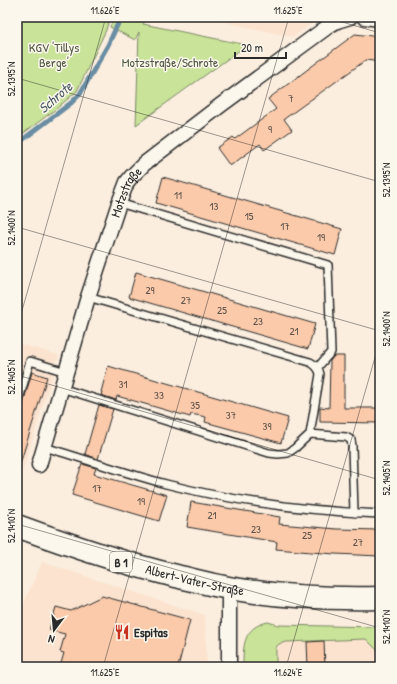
<svg xmlns="http://www.w3.org/2000/svg" width="397" height="684" font-family="'Patrick Hand',sans-serif">
<style>
.built{fill:#fbe3cf}
.green{fill:#c9e399;stroke:#7a8762}
.lines{fill:none;stroke-linecap:round;stroke-linejoin:round}
.stream{stroke:#698da3;stroke-width:5}
.building{fill:#fbcaaa;stroke:#2b2b2b}
.lane-casing{stroke:#2b2b2b;stroke-width:10}
.street-casing{stroke:#2b2b2b;stroke-width:17}
.primary-casing{stroke:#2b2b2b;stroke-width:25}
.lane{stroke:#fbf7ec;stroke-width:7}
.street{stroke:#fbf7ec;stroke-width:14}
.primary{stroke:#fbf7ec;stroke-width:22}
.ticks{fill:none;stroke:#2b2b2b;stroke-width:1;stroke-opacity:0.45}
.labels{text-anchor:middle;dominant-baseline:central;stroke-width:3;stroke-linejoin:round;paint-order:stroke}
.number-label{font-size:11px;fill:#5f534b}
.shield{fill:#fbf7ec;stroke:#696865;stroke-width:1}
.shield-label{font-size:12px;font-weight:bold;fill:#2b2b2b}
.park-label{font-size:13px;fill:#525946;stroke:#fbf7ec}
.street-label{font-size:13px;fill:#2b2b2b;stroke:#fbf7ec}
.poi-label{font-size:13px;font-weight:bold;fill:#2b2b2b;stroke:#fbf7ec;text-anchor:start}
.water-label{font-size:14px;font-style:italic;fill:#4a5c67;stroke:#fbf7ec}
.neatline{fill:none;stroke:#2b2b2b;stroke-width:1.5}
.ticks-label{font-size:10px;text-anchor:middle;fill:#2b2b2b}
</style>
<rect width="100%" height="100%" fill="#fbeedf"/>
<filter id="ink" filterUnits="userSpaceOnUse"><feTurbulence type="fractalNoise" baseFrequency=".025" numOctaves="2"/><feDisplacementMap in="SourceGraphic" scale="8" xChannelSelector="R" yChannelSelector="G"/><feConvolveMatrix kernelMatrix="1 2 1 2 8 2 1 2 1" color-interpolation-filters="sRGB"/></filter>
<g filter="url(#ink)">
<path class="built" d="M 201,17 L 321,17 L 293,37 Z
M 17,343 L 59,355 L 17,489 Z
M 42,562 L 205,615 L 207,667 L 17,667 L 17,618 Z
M 268,622 L 278,625 L 380,627 L 380,667 L 243,667 L 243,652 L 246,639 L 248,635 L 255,627 L 259,625 Z"/>
<path class="green" d="M 17,17 L 110,17 L 106,30 L 77,91 L 56,109 L 17,138 Z
M 114,17 L 147,17 L 143,24 L 247,45 L 136,125 L 139,32 L 135,40 L 110,27 Z
M 268,622 L 278,625 L 380,627 L 380,653 L 366,639 L 286,642 L 279,644 L 276,647 L 276,667 L 243,667 C 243,646 243,627 268,622 Z"/>
<g class="lines">
<path class="stream" d="M 17,144 L 71,103 L 80,94 L 108,45 L 121,17"/>
</g>
<path class="building" d="M 355,34 L 380,37 L 380,62 L 366,60 L 284,119 L 292,130 L 264,150 L 260,144 L 230,166 L 217,148 L 233,137 L 235,139 L 276,109 L 268,99 Z
M 163,177 L 342,229 L 335,255 L 156,203 Z
M 136,272 L 315,324 L 308,349 L 129,297 Z
M 334,356 L 344,356 L 344,408 L 380,408 L 380,423 L 320,422 L 320,407 L 329,408 L 330,361 Z
M 108,366 L 288,418 L 281,443 L 205,422 L 206,417 L 191,414 L 190,417 L 117,396 L 116,400 L 101,395 L 102,392 L 101,392 Z
M 32,372 L 47,377 L 20,464 L 17,463 L 17,411 L 20,410 L 22,407 Z
M 99,405 L 113,409 L 98,459 L 85,454 Z
M 82,464 L 96,468 L 94,474 L 167,495 L 159,521 L 72,495 Z
M 191,502 L 280,517 L 279,524 L 337,529 L 380,530 L 380,556 L 335,554 L 276,549 L 277,542 L 187,527 Z
M 102,596 L 190,620 L 178,667 L 60,667 L 64,653 L 60,652 L 65,634 L 49,630 L 56,607 L 71,611 Z
M 324,641 L 325,667 L 308,667 L 307,642 Z"/>
<g class="lines">
<defs>
<path id="lane" d="M 324,17 L 330,25
M 119,203 L 328,265 L 331,352 L 318,367
M 61,388 L 269,453 L 278,454 L 288,453 L 295,448 L 310,434 L 320,374 C 319,368 316,365 310,362 L 88,297
M 17,406 L 30,361 L 66,372
M 310,434 L 346,437 L 351,440 L 352,446 L 354,513
M 44,447 C 85,459 125,473 166,484 C 236,502 308,511 380,514"/>
<g id="street">
<path d="M 364,17 L 380,19"/>
<path id="s1" d="M 39,465 L 88,297 L 119,203 L 127,182 L 131,177 L 144,164 L 221,105 L 330,25 L 337,21 L 350,17"/>
<path d="M 229,588 L 229,667"/>
</g>
<g id="primary">
<path id="s2" d="M 17,526 C 69,545 122,563 176,576 C 193,580 211,585 229,588 C 279,597 330,599 380,598"/>
</g>
</defs>
<use href="#lane" class="lane-casing"/>
<use href="#street" class="street-casing"/>
<use href="#primary" class="primary-casing"/>
<use href="#lane" class="lane"/>
<use href="#street" class="street"/>
<use href="#primary" class="primary"/>
</g>
</g>
<path class="ticks" d="M 325,17 L 380,33M 17,78 L 380,182M 17,227 L 380,331M 17,328 L 106,17M 17,375 L 380,480M 17,524 L 380,628M 103,667 L 289,17M 286,667 L 380,340"/>
<defs>
<symbol id="restaurant-bare" viewBox="-9 -9 18 18"><path d="M-5-6h1v4h1v-4h1v4h1v-4h1v5L-1.5 .5V6h-2V.5L-5-1ZM5-6V6H3V1.5H1.5Q1.5-4 5-6Z" fill="#c8321e" stroke="#fbf7ec" stroke-width="2.5" paint-order="stroke"/></symbol>
</defs>
<g fill-rule="evenodd">
<use href="#restaurant-bare" x="111" y="621" width="22" height="22"/>
</g>
<g class="labels">
<g class="number-label">
<text x="291" y="98">7</text>
<text x="270" y="129">9</text>
<text x="178" y="195">11</text>
<text x="214" y="206">13</text>
<text x="249" y="216">15</text>
<text x="285" y="226">17</text>
<text x="321" y="237">19</text>
<text x="150" y="290">29</text>
<text x="186" y="300">27</text>
<text x="222" y="310">25</text>
<text x="258" y="321">23</text>
<text x="294" y="331">21</text>
<text x="123" y="384">31</text>
<text x="159" y="395">33</text>
<text x="195" y="405">35</text>
<text x="231" y="415">37</text>
<text x="267" y="426">39</text>
<text x="97" y="488">17</text>
<text x="141" y="501">19</text>
<text x="212" y="515">21</text>
<text x="256" y="529">23</text>
<text x="307" y="535">25</text>
<text x="358" y="542">27</text>
</g>
<rect class="shield" x="110" y="552" width="22" height="20" rx="3"/>
<g class="shield-label">
<text x="121" y="562">B 1</text>
</g>
<g class="park-label">
<text x="54" y="47">KGV 'Tillys<tspan x="54" dy="15">Berge'</tspan></text>
<text x="170" y="62">Motzstraße/Schrote</text>
</g>
<g class="street-label">
<text stroke="none"><textPath href="#s1" startOffset="287">Motzstraße</textPath></text>
<text stroke="none"><textPath href="#s2" startOffset="186">Albert-Vater-Straße</textPath></text>
</g>
<g class="poi-label">
<text x="134" y="632">Espitas</text>
</g>
<g class="water-label">
<text transform="translate(55 97) rotate(-41)">Schrote</text>
</g>
</g>
<rect width="397" height="684" fill="none" stroke="#fbf7ec" stroke-width="44"/>
<g transform="translate(54 630) rotate(196)" stroke="#fbf7ec" stroke-width="3" paint-order="stroke">
<path d="M0-3L7 15L0 10L-7 15Z" fill="#2b2b2b"/>
<text y="-6" font-size="11" font-weight="bold" text-anchor="middle" fill="#2b2b2b">N</text>
</g>
<path d="M235 52v6h51v-6" fill="none" stroke="#2b2b2b" stroke-width="2"/>
<text x="241" y="52" font-size="12" fill="#2b2b2b" stroke="#fbf7ec" stroke-width="3" paint-order="stroke">20 m</text>
<rect x="22" y="22" width="353" height="640" class="neatline"/>
<g class="ticks-label">
<text x="105" y="14">11.626°E</text>
<text x="288" y="14">11.625°E</text>
<text transform="translate(11 79) rotate(-90)" y="4">52.1395°N</text>
<text transform="translate(386 180) rotate(-90)" y="4">52.1395°N</text>
<text transform="translate(11 228) rotate(-90)" y="4">52.1400°N</text>
<text transform="translate(386 329) rotate(-90)" y="4">52.1400°N</text>
<text transform="translate(11 377) rotate(-90)" y="4">52.1405°N</text>
<text transform="translate(386 478) rotate(-90)" y="4">52.1405°N</text>
<text transform="translate(11 526) rotate(-90)" y="4">52.1410°N</text>
<text transform="translate(386 627) rotate(-90)" y="4">52.1410°N</text>
<text x="105" y="676">11.625°E</text>
<text x="288" y="676">11.624°E</text>
</g>
</svg>
